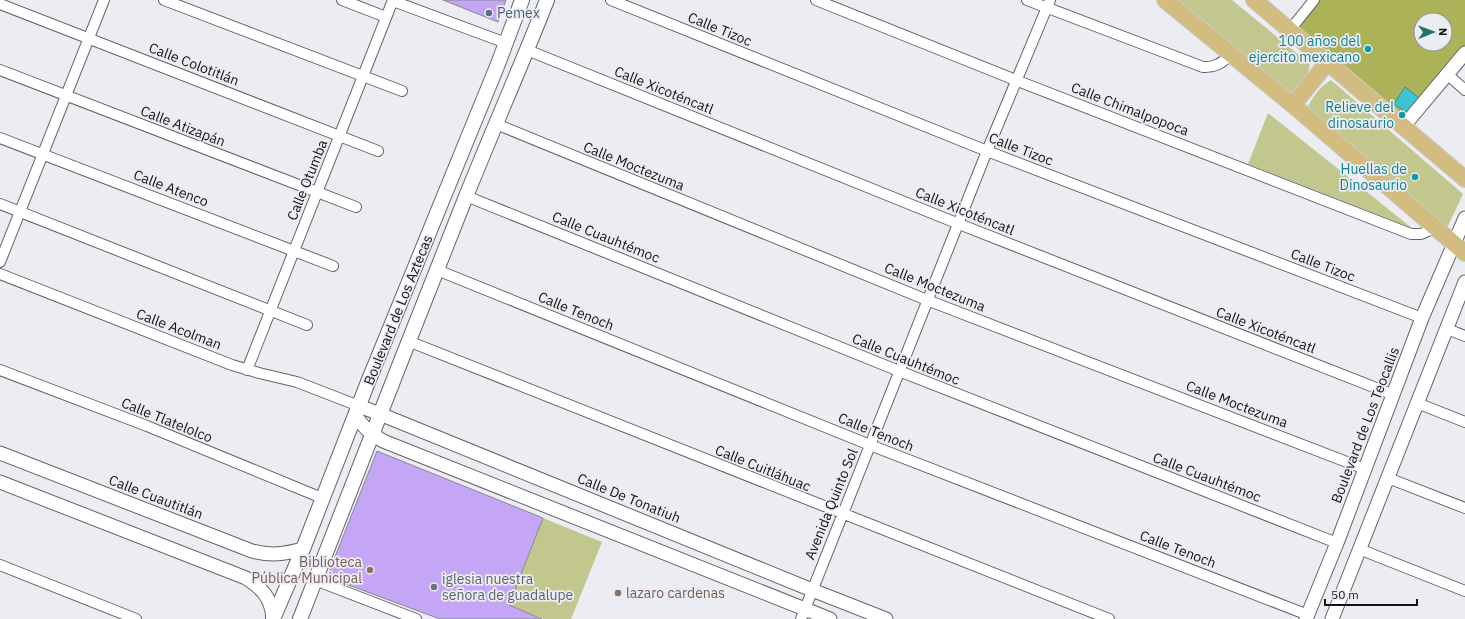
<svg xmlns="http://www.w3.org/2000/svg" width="1465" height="619" font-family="'IBM Plex Sans',sans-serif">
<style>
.green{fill:#c2c88d}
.forest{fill:#abb258;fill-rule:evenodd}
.water{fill:#3bc4d1;stroke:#2f8f99}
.building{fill:#c5a6f6;stroke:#89878d}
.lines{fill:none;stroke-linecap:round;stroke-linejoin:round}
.minor-casing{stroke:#64656a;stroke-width:12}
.tertiary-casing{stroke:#64656a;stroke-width:15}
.secondary-casing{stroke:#64656a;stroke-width:16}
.primary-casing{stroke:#cbcbcc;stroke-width:18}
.minor{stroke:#fff;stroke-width:10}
.tertiary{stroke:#fff;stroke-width:13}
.secondary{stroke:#fff;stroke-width:14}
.primary{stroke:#d3bc80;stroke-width:16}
.service-dot{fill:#5c6f8a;stroke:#ecedf3;stroke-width:1.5}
.culture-dot{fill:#0f9aa8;stroke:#ecedf3;stroke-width:1.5}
.education-dot{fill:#8d6e63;stroke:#ecedf3;stroke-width:1.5}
.worship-dot{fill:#6b7280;stroke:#ecedf3;stroke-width:1.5}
.labels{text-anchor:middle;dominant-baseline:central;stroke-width:3.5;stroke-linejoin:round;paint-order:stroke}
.service-label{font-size:14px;fill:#4e5e75;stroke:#ecedf3;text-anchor:start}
.street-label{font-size:14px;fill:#131416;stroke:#ecedf3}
.culture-label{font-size:14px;fill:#0d838f;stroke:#ecedf3;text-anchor:end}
.education-label{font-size:14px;fill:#785e54;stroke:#ecedf3;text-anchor:end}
.worship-label{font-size:14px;fill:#5b616d;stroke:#ecedf3;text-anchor:start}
</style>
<rect width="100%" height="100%" fill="#ecedf3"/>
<path class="green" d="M 1177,0 L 1232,0 L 1310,64 C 1309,75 1301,88 1292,94 L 1288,93 Z
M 1331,80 L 1463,194 L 1447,228 L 1305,113 C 1311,99 1318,88 1331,80 Z
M 1268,113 L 1412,228 L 1248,164 Z
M 543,518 L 602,542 L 571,619 L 544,619 L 509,605 Z"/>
<path class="forest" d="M 1309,0 L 1465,0 L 1465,53 L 1406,125 L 1287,26 ZM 1421,20 L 1445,20 L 1445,44 L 1421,44 Z"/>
<path class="water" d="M 1405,87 L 1419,98 L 1409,114 L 1394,104 Z"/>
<path class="building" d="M 443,0 L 506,0 L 498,22 Z
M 377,451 L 543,518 L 509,605 L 542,619 L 440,619 L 327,577 Z"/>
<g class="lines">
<defs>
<path id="minor" d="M 164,0 L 402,91
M 342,0 L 386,17
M 611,0 L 987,151 L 1422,318
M 816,0 L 1018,81 L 1411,234 L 1421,234 L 1435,228
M 1027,0 L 1203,67 C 1216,68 1222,62 1231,55
M 393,1 L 506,43
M 0,4 L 378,151
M 1290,30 L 1314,0
M 527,50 L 959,224 L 1394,395
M 0,70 L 356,207
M 1447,74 L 1465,90
M 496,124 L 927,300 L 1365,469
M 0,138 L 333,266
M 466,196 L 899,371 L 1337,543
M 0,204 L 307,325
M 0,262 L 104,0
M 437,270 L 870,445 L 1308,615
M 0,274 L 232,365 L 259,373 L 297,382 L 359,406
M 1447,329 L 1465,336
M 408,341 L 1109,619
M 0,370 L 147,426 L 322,498
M 247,370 L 393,0
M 1417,403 L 1465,422
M 1388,478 L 1465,508
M 1359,549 L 1465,591
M 0,565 L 136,619
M 315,580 L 416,619
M 801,619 L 987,151 L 1050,0"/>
<path id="tertiary" d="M 1403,127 L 1465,53
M 359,406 L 380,414 L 812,590 L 886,619
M 355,415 C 364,428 370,433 383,441 L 830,619
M 0,453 L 252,551 C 272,556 284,554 303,549
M 0,482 L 246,578 C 263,589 271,598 273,618
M 1306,619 L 1337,543 L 1422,318 L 1465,218
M 1332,619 L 1465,282"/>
<path id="secondary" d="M 273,619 L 303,549 L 368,382 L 498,64 L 522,0
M 300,619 C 354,481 408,342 463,204 C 490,136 520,69 547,0"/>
<path id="primary" d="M 1165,0 L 1293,105 L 1465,253
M 1254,0 L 1465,179
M 1293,105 L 1327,63"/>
</defs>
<use href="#minor" class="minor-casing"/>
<use href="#tertiary" class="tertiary-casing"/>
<use href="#secondary" class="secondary-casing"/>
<use href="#primary" class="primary-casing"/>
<use href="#minor" class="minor"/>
<use href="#tertiary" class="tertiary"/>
<use href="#secondary" class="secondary"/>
<use href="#primary" class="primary"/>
</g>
<circle class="service-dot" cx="489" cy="13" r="4"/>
<g class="culture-dot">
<circle cx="1368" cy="49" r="4"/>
<circle cx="1402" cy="115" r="4"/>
<circle cx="1415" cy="177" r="4"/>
</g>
<g class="education-dot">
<circle cx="370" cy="570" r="4"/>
<circle cx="618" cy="593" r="4"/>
</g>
<circle class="worship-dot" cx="434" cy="587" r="4"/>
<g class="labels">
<g class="service-label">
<text x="497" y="13">Pemex</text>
</g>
<g class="street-label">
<text transform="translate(720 29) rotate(22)">Calle Tizoc</text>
<text transform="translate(194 64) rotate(21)">Calle Colotitlán</text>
<text transform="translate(664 90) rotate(22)">Calle Xicoténcatl</text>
<text transform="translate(1130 109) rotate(21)">Calle Chimalpopoca</text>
<text transform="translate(183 126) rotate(21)">Calle Atizapán</text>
<text transform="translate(1021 149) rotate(21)">Calle Tizoc</text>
<text transform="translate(634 166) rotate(22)">Calle Moctezuma</text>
<text transform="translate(307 180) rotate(-68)">Calle Otumba</text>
<text transform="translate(171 188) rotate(21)">Calle Atenco</text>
<text transform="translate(965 211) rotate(22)">Calle Xicoténcatl</text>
<text transform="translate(606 237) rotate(22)">Calle Cuauhtémoc</text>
<text transform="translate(1323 265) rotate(21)">Calle Tizoc</text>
<text transform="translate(935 287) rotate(22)">Calle Moctezuma</text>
<text transform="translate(398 310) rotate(-68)">Boulevard de Los Aztecas</text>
<text transform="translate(576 311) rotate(22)">Calle Tenoch</text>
<text transform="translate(179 329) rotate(21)">Calle Acolman</text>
<text transform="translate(1266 330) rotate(21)">Calle Xicoténcatl</text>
<text transform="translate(906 359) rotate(22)">Calle Cuauhtémoc</text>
<text transform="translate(1237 404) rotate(21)">Calle Moctezuma</text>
<text transform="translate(167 420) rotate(22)">Calle Tlatelolco</text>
<text transform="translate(1365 425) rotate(-69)">Boulevard de Los Teocallis</text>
<text transform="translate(876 432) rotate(22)">Calle Tenoch</text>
<text transform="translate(763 468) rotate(22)">Calle Cuitláhuac</text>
<text transform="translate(1207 477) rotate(21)">Calle Cuauhtémoc</text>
<text transform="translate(156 497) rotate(21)">Calle Cuautitlán</text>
<text transform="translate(629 498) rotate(22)">Calle De Tonatiuh</text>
<text transform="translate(831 504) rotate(-68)">Avenida Quinto Sol</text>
<text transform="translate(1178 549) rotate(21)">Calle Tenoch</text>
</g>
<g class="culture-label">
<text x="1360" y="41">100 años del<tspan x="1360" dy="16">ejercito mexicano</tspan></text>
<text x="1394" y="107">Relieve del<tspan x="1394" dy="16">dinosaurio</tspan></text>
<text x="1407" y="169">Huellas de<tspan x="1407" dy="16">Dinosaurio</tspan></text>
</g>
<g class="education-label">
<text x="362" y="562">Biblioteca<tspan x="362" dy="16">Pública Municipal</tspan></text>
<text x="626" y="593" text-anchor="start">lazaro cardenas</text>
</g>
<g class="worship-label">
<text x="442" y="579">iglesia nuestra<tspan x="442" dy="16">señora de guadalupe</tspan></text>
</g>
</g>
<g transform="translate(1433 32) rotate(89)"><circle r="19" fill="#ecedf3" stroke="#95969b"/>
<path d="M0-3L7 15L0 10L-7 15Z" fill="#26706c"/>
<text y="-6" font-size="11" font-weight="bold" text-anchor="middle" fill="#131416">N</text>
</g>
<path d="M1325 599v6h92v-6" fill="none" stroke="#131416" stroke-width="2"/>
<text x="1331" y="599" font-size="12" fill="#131416" stroke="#ecedf3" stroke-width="3" paint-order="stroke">50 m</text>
</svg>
